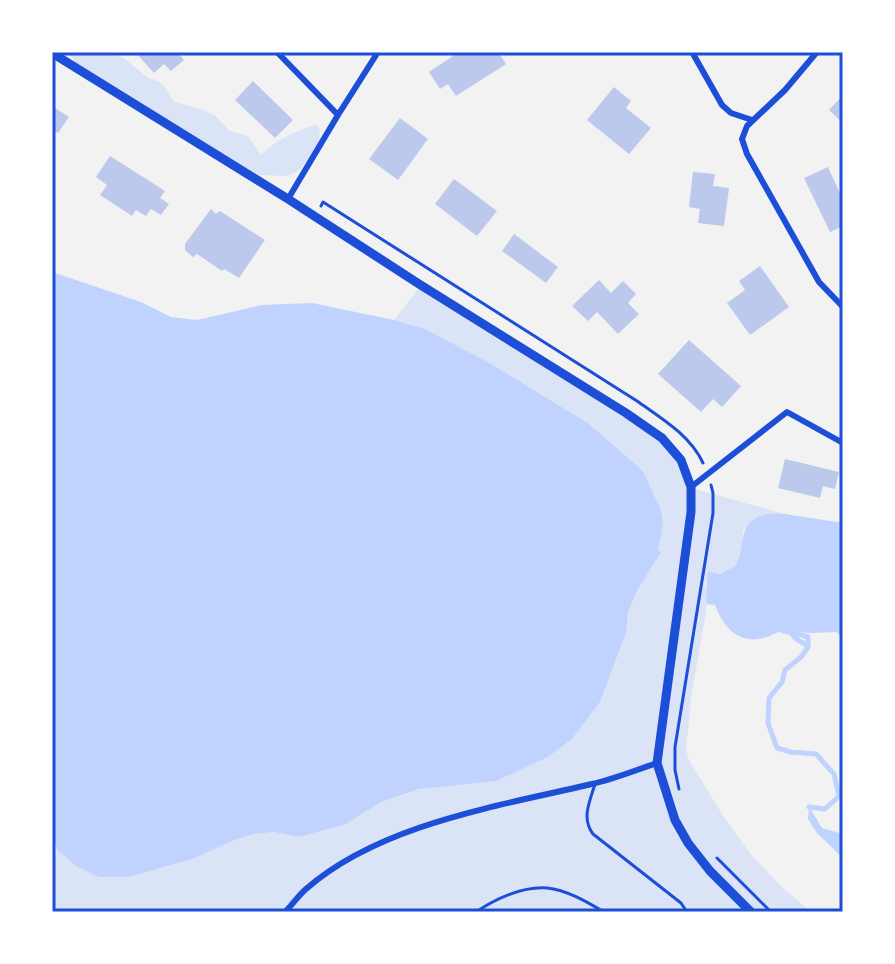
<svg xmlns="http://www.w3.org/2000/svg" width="895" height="964" font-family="'DM Sans',sans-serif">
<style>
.green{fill:#dbe4f7}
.water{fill:#bfd3fe}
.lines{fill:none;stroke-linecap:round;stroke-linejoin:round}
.stream{stroke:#bfd3fe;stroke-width:5}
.building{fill:#bdc9ec}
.path{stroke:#1d4ed8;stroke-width:3}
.service{stroke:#1d4ed8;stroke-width:3}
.minor{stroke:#1d4ed8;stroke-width:6}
.secondary{stroke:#1d4ed8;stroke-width:9}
.neatline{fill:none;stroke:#1d4ed8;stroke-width:3}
</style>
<rect width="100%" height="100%" fill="#f2f2f2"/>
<path class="green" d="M 68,52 L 108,52 L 125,59 L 147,77 L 159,82 L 164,86 L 174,102 L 201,109 L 216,116 L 230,131 L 248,136 L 261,155 C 276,139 297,131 317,124 L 320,131 L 319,141 L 314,153 L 301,168 L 295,173 L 285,176 L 259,175 L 142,106 L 121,90 L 95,77 L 77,64 Z
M 421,285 L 626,413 L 681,460 L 692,488 L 785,514 L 768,514 L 743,530 L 743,545 L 735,566 L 720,574 L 708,573 L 705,584 L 708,593 L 706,612 L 692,692 L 686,749 L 689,760 L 724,817 L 752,856 L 784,889 L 811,912 L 52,912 L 52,854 L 57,850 L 76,866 L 162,868 L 193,859 L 232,841 L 253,834 L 274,832 L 299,837 L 346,824 L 381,802 L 419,789 L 452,784 L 548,757 L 572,739 L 600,702 L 626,633 L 628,612 L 638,589 L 660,552 L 657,550 L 663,522 L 661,510 L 643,471 L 588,423 L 488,362 L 425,329 L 394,320 Z"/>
<path class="water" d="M 52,272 L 141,302 L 171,317 L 197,320 L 262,305 L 312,303 L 394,320 L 425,329 L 488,362 L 588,423 L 643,471 L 661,510 L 663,522 L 658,550 L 661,552 L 638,589 L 628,612 L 626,633 L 600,702 L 572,739 L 548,757 L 496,781 L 419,789 L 381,802 L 346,824 L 299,837 L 274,832 L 253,834 L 232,841 L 193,859 L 128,877 L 99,877 L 76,866 L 57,850 L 52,834 Z
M 768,514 L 785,514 L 843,523 L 843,637 L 836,632 L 809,633 L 781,630 C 751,649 727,638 715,605 L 706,604 C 708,592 705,584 708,572 L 720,574 L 735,566 C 748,543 735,521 768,514 Z
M 809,807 L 822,828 L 843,834 L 843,858 L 817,833 L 808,819 Z"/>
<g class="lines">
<path class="stream" d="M 781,630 C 790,634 798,633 808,637 L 808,647 L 801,657 L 785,670 L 782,682 L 769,698 L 768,723 L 777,748 L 791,752 L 816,754 L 834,774 L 839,796 L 825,809 L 809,807
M 792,634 C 796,641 802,641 807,646"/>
</g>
<path class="building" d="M 135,52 L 177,52 L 184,60 L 171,71 L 164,64 L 154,73 Z
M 459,52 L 498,52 L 506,64 L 456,96 L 448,84 L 440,89 L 429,72 Z
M 253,81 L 293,120 L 275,138 L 235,100 Z
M 614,87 L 631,101 L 626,108 L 651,128 L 629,154 L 587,120 Z
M 843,95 L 843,123 L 829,110 Z
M 52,106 L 69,117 L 58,133 L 52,130 Z
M 400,118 L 428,139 L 398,180 L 369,159 Z
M 110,156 L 165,191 L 160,198 L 169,204 L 161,215 L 151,209 L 146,216 L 136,210 L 132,216 L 100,195 L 107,185 L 96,177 Z
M 828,167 L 843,200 L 843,226 L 830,232 L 804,178 Z
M 693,172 L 715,174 L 713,186 L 729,188 L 724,226 L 698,223 L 700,209 L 689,207 Z
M 454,179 L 497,211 L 477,236 L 435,204 Z
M 211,209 L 216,214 L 220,211 L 265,240 L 239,278 L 224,269 L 222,271 L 197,254 L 193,257 L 185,250 L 185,244 Z
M 514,234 L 558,267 L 546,283 L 502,251 Z
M 760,266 L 789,307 L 750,335 L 727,303 L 745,290 L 739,281 Z
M 599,280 L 611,293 L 623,281 L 636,294 L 628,303 L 639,314 L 618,334 L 597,312 L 588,321 L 572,306 Z
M 689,340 L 741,386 L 722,407 L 713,399 L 701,412 L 658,374 Z
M 785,459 L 839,472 L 835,489 L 823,486 L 820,498 L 778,488 Z"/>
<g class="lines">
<path class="path" d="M 321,206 L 323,202 L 637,401 C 661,418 690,435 703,463
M 679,789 L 675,770 L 675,747 L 713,513 L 713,493 L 711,485
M 717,858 L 771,912"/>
<path class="service" d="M 595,784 C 590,801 581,818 593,834 L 681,903 L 687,912
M 476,912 C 495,899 523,886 547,888 C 567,890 587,902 604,912"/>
<path class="minor" d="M 277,52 L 338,115
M 692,52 L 722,105 L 731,113 L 752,120
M 817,52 L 785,90 L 747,126 L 742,139 L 747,154 L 819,282 L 843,307
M 288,199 L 338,115 L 378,52
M 691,487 L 787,412 L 843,443
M 285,912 C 292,905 298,896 306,889 C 380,824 499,806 592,784 C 614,779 636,770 657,763"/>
<path class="secondary" d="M 52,53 L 288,199 L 419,284 L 626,413 L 662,438 L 681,460 L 691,487 L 691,512 L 657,763 L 675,820 L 688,843 L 710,871 L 751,912"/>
</g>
<rect width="895" height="964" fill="none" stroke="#ffffff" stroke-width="108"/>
<rect x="54" y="54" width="787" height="856" class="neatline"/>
</svg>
